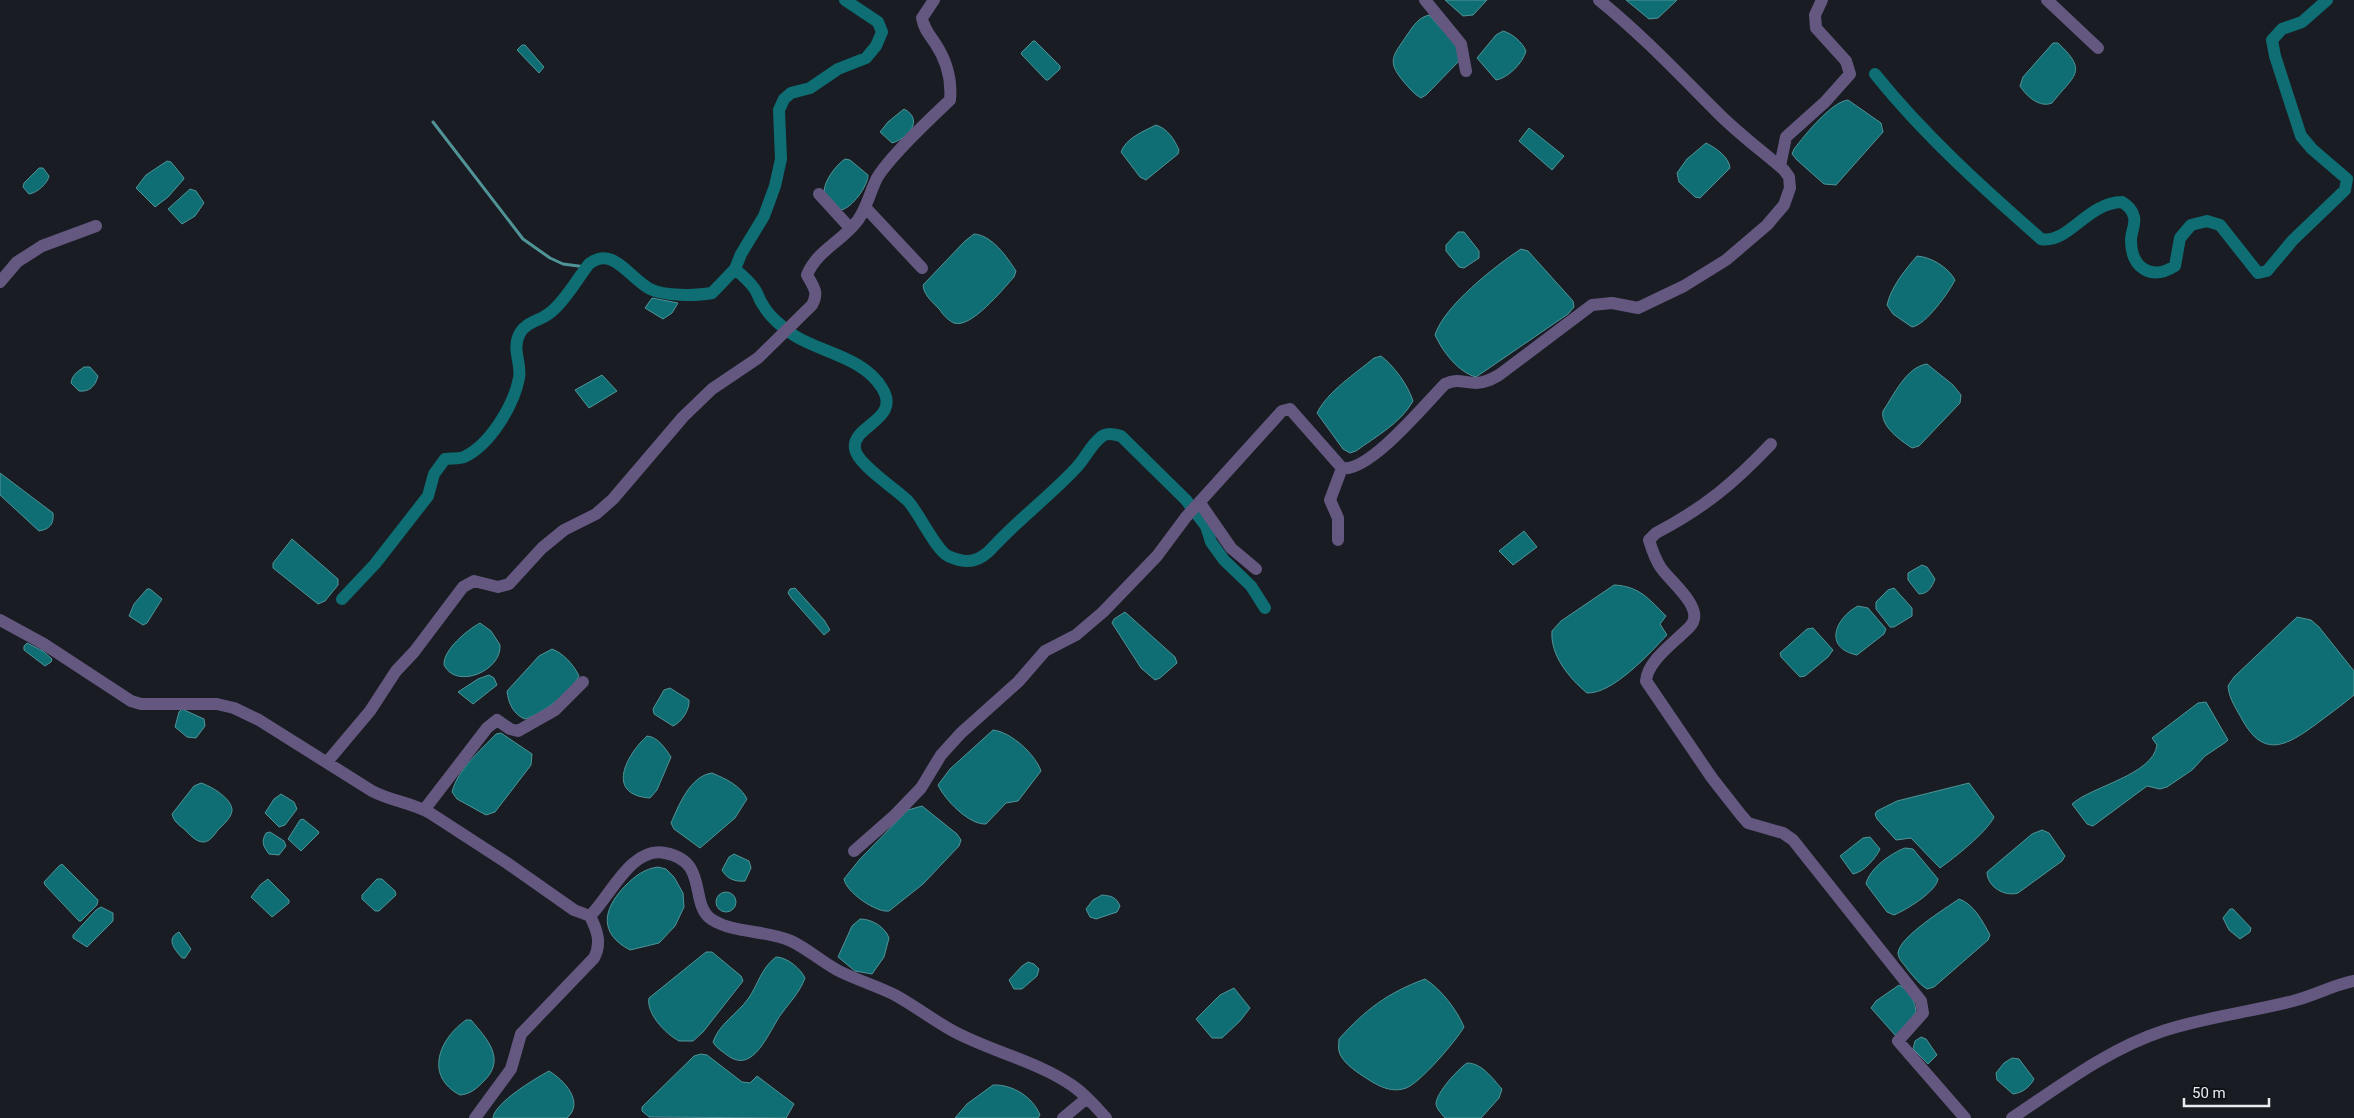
<svg xmlns="http://www.w3.org/2000/svg" width="2354" height="1118" font-family="Roboto,sans-serif">
<style>
.water{fill:#0e6e73;stroke:#509498}
.lines{fill:none;stroke-linecap:round;stroke-linejoin:round}
.stream{stroke:#509498;stroke-width:3}
.canal{stroke:#0e6e73;stroke-width:12}
.minor{stroke:#645880;stroke-width:12}
</style>
<rect width="100%" height="100%" fill="#191c22"/>
<path class="water" d="M 1445,0 L 1487,0 L 1473,15 L 1463,16 Z
M 1626,0 L 1677,0 L 1658,18 L 1649,19 Z
M 1429,15 L 1458,47 L 1460,60 L 1426,95 L 1421,98 C 1414,94 1409,88 1404,82 C 1386,61 1393,56 1407,35 C 1414,25 1418,18 1429,15 Z
M 1503,31 C 1513,34 1522,42 1526,51 C 1523,63 1508,78 1496,80 L 1477,58 L 1496,35 Z
M 1033,41 L 1035,41 L 1060,66 L 1060,69 L 1048,80 L 1046,80 L 1022,55 L 1021,53 Z
M 2053,43 L 2058,43 C 2089,72 2074,75 2052,103 C 2040,108 2027,97 2020,86 L 2023,77 Z
M 522,45 L 525,45 L 544,67 L 539,73 L 517,50 Z
M 1848,100 L 1881,123 L 1883,132 L 1836,185 L 1824,184 L 1797,160 L 1792,154 L 1794,149 C 1805,135 1831,102 1848,100 Z
M 904,109 C 925,120 907,139 892,143 L 880,132 L 888,122 Z
M 1156,125 C 1168,129 1174,139 1179,150 L 1178,154 L 1146,180 L 1140,177 L 1121,152 C 1126,138 1144,131 1156,125 Z
M 1529,128 L 1564,156 L 1552,170 L 1519,141 Z
M 1706,143 C 1716,148 1729,157 1730,168 L 1700,198 L 1695,197 L 1679,182 L 1677,173 L 1687,159 Z
M 845,159 L 850,160 L 868,175 C 868,186 852,208 841,210 L 824,192 C 824,181 836,165 845,159 Z
M 167,161 L 171,162 L 184,178 L 183,180 L 168,197 L 155,207 L 136,188 L 146,175 Z
M 39,168 L 43,168 L 49,176 C 48,183 37,193 29,194 L 23,187 L 24,183 Z
M 190,189 L 196,191 L 204,203 L 195,216 L 182,224 L 168,209 Z
M 1458,232 L 1464,232 L 1479,251 L 1479,258 L 1464,268 L 1459,267 L 1446,251 L 1446,245 Z
M 974,234 C 992,235 1007,257 1016,271 L 1014,277 C 1003,289 971,329 954,323 C 949,321 943,315 940,310 C 933,302 924,296 923,285 L 965,241 Z
M 1521,249 L 1528,251 L 1573,301 L 1574,307 L 1568,314 L 1476,377 C 1458,372 1443,352 1435,335 C 1444,306 1495,266 1521,249 Z
M 1917,256 C 1931,257 1948,267 1955,280 C 1949,292 1926,325 1912,327 L 1893,314 L 1887,305 C 1891,287 1905,270 1917,256 Z
M 652,298 L 678,303 L 672,313 L 663,319 L 645,308 Z
M 1381,356 C 1394,366 1408,385 1413,401 C 1401,423 1375,437 1356,451 L 1350,453 L 1343,449 L 1317,413 C 1328,391 1355,374 1374,358 Z
M 1927,364 L 1953,385 L 1961,395 L 1960,403 L 1919,446 L 1912,448 C 1900,440 1880,426 1883,411 C 1894,395 1906,367 1927,364 Z
M 84,367 L 90,367 L 98,376 C 95,387 89,392 79,391 L 71,383 C 72,375 77,372 84,367 Z
M 602,375 L 617,391 L 589,408 L 575,390 Z
M 0,473 L 53,513 C 54,524 50,529 39,531 L 0,495 Z
M 1524,531 L 1537,547 L 1513,565 L 1499,551 Z
M 292,539 L 338,579 L 338,585 L 325,601 L 318,604 L 273,568 L 273,563 Z
M 1922,565 L 1927,567 L 1935,579 C 1932,587 1928,594 1919,594 L 1908,580 L 1908,573 Z
M 1614,585 C 1639,586 1649,599 1666,616 L 1660,624 L 1667,635 C 1650,653 1613,694 1587,693 C 1569,678 1550,655 1552,631 L 1561,621 Z
M 795,588 L 824,620 L 830,630 L 824,635 L 792,599 L 788,593 L 790,589 Z
M 1894,588 L 1912,608 L 1912,616 L 1894,627 L 1890,627 L 1876,609 L 1876,602 L 1888,590 Z
M 147,589 L 150,589 L 162,599 L 147,623 L 143,625 L 129,616 L 134,604 Z
M 1858,606 L 1868,608 L 1886,629 L 1884,634 L 1857,655 C 1823,648 1835,618 1858,606 Z
M 1125,612 L 1175,657 L 1177,663 L 1160,678 L 1155,680 L 1141,668 L 1112,623 L 1114,619 Z
M 2297,617 L 2311,620 L 2319,627 L 2354,671 L 2354,695 C 2341,706 2328,715 2315,725 C 2286,746 2264,758 2243,721 C 2237,710 2229,699 2228,686 L 2234,677 Z
M 480,623 L 491,631 L 500,645 C 502,671 456,690 444,665 C 443,650 467,630 480,623 Z
M 1813,628 L 1833,650 L 1828,657 L 1805,676 L 1800,677 L 1781,657 L 1780,653 L 1807,629 Z
M 27,643 L 43,651 L 52,659 L 51,662 L 45,666 L 24,650 L 24,646 Z
M 552,649 C 563,653 574,665 579,676 C 571,692 542,714 525,719 C 514,715 508,703 507,691 L 539,656 Z
M 489,675 L 494,678 L 497,685 L 473,704 L 458,692 L 478,679 Z
M 670,688 L 689,700 C 690,709 682,722 673,726 L 654,714 L 653,709 L 664,690 Z
M 2206,702 L 2228,740 L 2226,742 L 2205,756 L 2192,770 L 2167,787 L 2160,789 L 2147,786 L 2093,826 L 2087,824 L 2072,804 C 2092,786 2153,775 2157,745 L 2152,738 L 2198,703 Z
M 182,709 L 204,719 L 205,726 L 196,738 L 187,737 L 175,727 L 179,712 Z
M 993,730 C 1011,732 1035,754 1041,771 L 1018,801 L 1006,803 L 986,824 C 969,825 945,800 938,785 L 950,769 Z
M 501,733 L 532,754 L 531,765 L 495,812 L 486,815 L 457,799 L 452,792 C 458,769 480,751 496,734 Z
M 647,736 C 658,737 665,748 671,757 L 657,790 L 650,798 C 605,795 626,755 647,736 Z
M 712,773 C 726,779 740,785 747,799 L 735,818 L 700,848 L 674,829 L 671,823 C 679,805 690,776 712,773 Z
M 201,783 C 211,786 233,799 232,811 C 231,818 223,825 218,830 C 214,835 210,842 203,842 C 196,842 189,834 184,829 C 179,825 174,822 172,814 L 194,786 Z
M 1969,783 L 1994,817 C 1987,832 1954,858 1940,868 L 1911,838 L 1896,840 L 1877,819 L 1875,814 L 1877,811 L 1897,801 Z
M 281,794 L 294,802 L 297,809 L 285,825 L 279,827 L 265,813 L 274,799 Z
M 922,806 L 957,834 L 961,840 L 959,846 L 923,884 L 889,911 C 876,913 846,892 844,879 L 860,859 L 908,810 Z
M 303,819 L 318,831 L 319,833 L 301,851 L 288,839 L 300,820 Z
M 2042,830 L 2049,833 L 2065,856 L 2062,861 L 2018,893 C 2005,897 1987,887 1987,872 L 2032,834 Z
M 270,832 L 284,841 L 286,846 L 279,855 L 269,854 C 263,846 261,842 266,833 Z
M 1870,837 L 1880,849 C 1876,858 1864,872 1853,874 L 1840,856 L 1863,838 Z
M 1905,848 L 1913,849 L 1938,879 C 1936,892 1906,910 1894,915 L 1887,912 L 1866,884 C 1869,869 1891,853 1905,848 Z
M 734,854 L 749,861 L 751,868 L 745,881 C 735,882 727,879 722,870 L 729,857 Z
M 62,864 L 98,900 L 97,905 L 81,921 L 79,921 L 45,885 L 44,882 L 59,866 Z
M 658,867 L 666,869 L 674,877 L 683,893 L 684,907 L 675,926 L 659,943 L 630,950 C 598,933 603,909 625,886 C 635,876 644,869 658,867 Z
M 268,879 L 289,900 L 289,903 L 272,917 L 251,897 L 260,885 Z
M 377,879 L 382,879 L 395,891 L 396,895 L 379,911 L 375,911 L 362,899 L 362,895 Z
M716 902a10 10 0 1 1 20 0a10 10 0 1 1-20 0Z
M 1102,895 C 1112,896 1116,897 1120,906 L 1117,912 L 1096,919 L 1090,917 L 1086,909 L 1093,900 Z
M 1959,899 C 1974,904 1983,922 1990,935 L 1988,940 L 1934,987 L 1927,989 C 1919,984 1914,977 1908,970 C 1905,965 1898,959 1898,953 C 1899,937 1946,908 1959,899 Z
M 101,907 L 113,913 L 113,921 L 87,947 L 73,938 L 73,935 L 96,910 Z
M 2230,909 L 2233,909 L 2251,928 L 2250,932 L 2240,939 L 2229,930 L 2223,918 Z
M 860,919 C 872,919 885,927 889,938 L 884,957 L 872,974 L 855,971 L 838,957 L 852,926 Z
M 179,932 L 191,949 L 185,958 L 182,958 C 175,950 165,939 179,932 Z
M 706,952 L 712,952 L 741,976 L 743,981 L 703,1032 L 693,1041 L 679,1041 C 666,1034 646,1014 649,998 Z
M 776,957 C 787,957 801,969 805,978 C 800,992 790,1002 782,1013 C 769,1030 754,1076 727,1055 C 722,1051 716,1048 713,1042 C 719,1024 737,1014 748,999 C 758,985 761,968 776,957 Z
M 1028,962 L 1034,964 L 1039,969 L 1037,976 L 1022,989 L 1014,989 L 1009,980 L 1022,966 Z
M 1425,979 C 1441,989 1457,1010 1464,1027 C 1456,1041 1420,1083 1406,1088 C 1390,1094 1375,1084 1363,1076 C 1355,1071 1341,1061 1339,1051 C 1338,1047 1339,1043 1339,1039 C 1365,1010 1387,993 1425,979 Z
M 1899,985 C 1909,990 1915,1000 1916,1012 L 1899,1034 L 1895,1035 L 1871,1008 L 1876,1001 Z
M 1234,988 L 1250,1008 L 1240,1021 L 1222,1038 L 1212,1038 L 1196,1019 L 1220,995 Z
M 466,1020 L 471,1020 C 488,1040 506,1059 484,1081 C 477,1088 471,1094 460,1095 C 424,1076 439,1039 466,1020 Z
M 1921,1037 L 1926,1039 L 1937,1055 L 1928,1064 L 1913,1049 L 1915,1041 Z
M 701,1054 L 707,1055 L 742,1082 L 750,1083 L 757,1076 L 794,1104 L 786,1118 L 649,1117 L 642,1111 L 642,1107 L 694,1056 Z
M 2012,1058 L 2019,1059 L 2034,1079 C 2030,1087 2022,1093 2013,1094 L 1997,1080 L 1996,1073 L 2004,1063 Z
M 1467,1063 C 1482,1063 1492,1078 1502,1089 L 1499,1098 L 1481,1118 L 1445,1118 C 1442,1114 1437,1110 1436,1104 C 1436,1093 1458,1069 1467,1063 Z
M 549,1071 C 564,1080 585,1102 567,1118 L 493,1118 C 494,1103 536,1078 549,1071 Z
M 993,1085 C 1012,1084 1033,1097 1040,1115 L 1038,1118 L 955,1118 L 967,1104 Z"/>
<g class="lines">
<path class="stream" d="M 433,122 L 523,239 L 550,258 L 563,264 L 586,267"/>
<path class="canal" d="M 1875,74 C 1924,135 1983,188 2041,239 C 2069,244 2086,203 2122,202 C 2128,206 2132,209 2134,217 C 2136,224 2131,232 2131,240 C 2131,268 2151,281 2175,266 L 2180,238 L 2191,225 L 2207,221 L 2220,225 L 2258,273 L 2267,271 L 2293,240 L 2345,190 L 2347,179 L 2312,149 L 2301,136 L 2275,56 L 2272,40 L 2282,29 L 2302,22 L 2327,0
M 735,269 C 742,275 749,281 754,288 C 758,293 759,300 763,305 C 769,316 784,329 795,336 C 823,353 864,358 882,388 C 902,420 851,425 855,449 C 857,464 896,489 908,501 C 919,513 936,550 948,556 C 968,565 980,562 994,546 C 1020,518 1051,495 1076,468 C 1085,459 1090,446 1100,438 C 1106,432 1113,434 1121,436 L 1186,500 L 1206,526 L 1211,542 L 1224,560 L 1251,586 L 1265,608
M 342,599 L 375,564 L 428,496 L 434,474 L 445,459 C 451,458 459,459 464,457 C 490,445 514,405 519,378 C 522,363 511,349 520,333 C 527,321 541,321 551,312 C 566,300 577,279 589,264 C 613,245 629,278 650,289 C 664,296 696,296 712,293 L 735,269 L 741,254 L 764,216 L 775,186 L 781,159 L 779,110 L 784,99 L 791,93 L 810,88 L 838,69 L 866,58 L 876,46 L 882,32 L 878,22 L 845,0"/>
<path class="minor" d="M 1425,0 L 1461,44 L 1466,71
M 2047,0 L 2098,48
M 1780,166 L 1786,137 L 1825,102 L 1850,74 L 1846,61 L 1816,28 L 1815,15 L 1822,0
M 819,194 L 850,228
M 865,207 L 922,268
M 0,282 L 17,262 L 42,246 L 96,226
M 1771,444 C 1734,483 1704,508 1656,533 L 1649,540 C 1652,550 1655,559 1661,568 C 1670,581 1701,605 1693,622 C 1691,627 1684,632 1680,636 C 1668,647 1647,664 1646,681 L 1712,778 L 1741,815 L 1748,823 L 1783,833 L 1793,840 L 1921,1001 L 1923,1013 L 1898,1041 L 1965,1118
M 1200,503 L 1231,548 L 1256,569
M 1338,540 L 1338,518 L 1330,500 L 1342,468
M 0,620 L 44,644 L 131,701 L 141,704 L 217,704 L 234,708 L 259,720 L 372,791 C 391,801 412,803 430,813 L 507,863 L 574,910 L 590,916 C 610,897 631,846 665,853 C 709,861 689,903 711,919 C 734,934 768,930 791,941 C 808,949 822,962 839,971 C 857,980 877,986 895,995 C 915,1006 933,1020 953,1031 C 992,1052 1037,1061 1073,1086 C 1086,1095 1096,1107 1106,1118
M 327,762 L 370,711 L 396,671 L 414,652 L 463,587 L 474,581 L 498,587 L 509,584 L 542,548 L 564,530 L 596,514 L 613,499 L 683,417 L 712,389 L 758,358 L 812,305 C 819,292 814,288 807,275 C 817,250 842,242 858,220 C 867,207 870,192 877,178 C 890,156 930,119 950,100 C 952,79 947,61 935,43 C 929,34 924,29 922,18 L 934,0
M 424,810 L 487,728 L 497,720 L 510,729 L 518,731 L 555,710 L 583,682
M 854,851 L 895,815 L 921,788 L 941,755 L 961,733 L 1018,682 L 1045,651 L 1076,635 L 1103,612 L 1157,556 L 1186,517 L 1282,411 L 1290,409 L 1342,468 C 1369,473 1426,403 1445,384 C 1458,378 1464,383 1476,383 C 1485,383 1492,379 1499,375 L 1592,305 L 1612,303 L 1638,308 L 1684,286 L 1726,260 L 1767,225 L 1784,205 L 1790,188 L 1789,177 L 1784,170 C 1761,150 1736,132 1715,110 C 1677,72 1641,34 1599,0
M 475,1118 L 511,1069 L 521,1034 L 594,958 C 602,943 597,930 590,916
M 1063,1118 L 1087,1098
M 2012,1118 C 2060,1086 2108,1049 2163,1031 C 2205,1017 2250,1012 2293,1001 C 2314,996 2333,985 2354,981"/>
</g>
<path d="M2184 1098v8h85v-8" fill="none" stroke="#e9ecf0" stroke-width="2.5"/>
<text x="2192" y="1098" font-size="15" fill="#e9ecf0" stroke="#101319" stroke-width="4" paint-order="stroke">50 m</text>
</svg>
